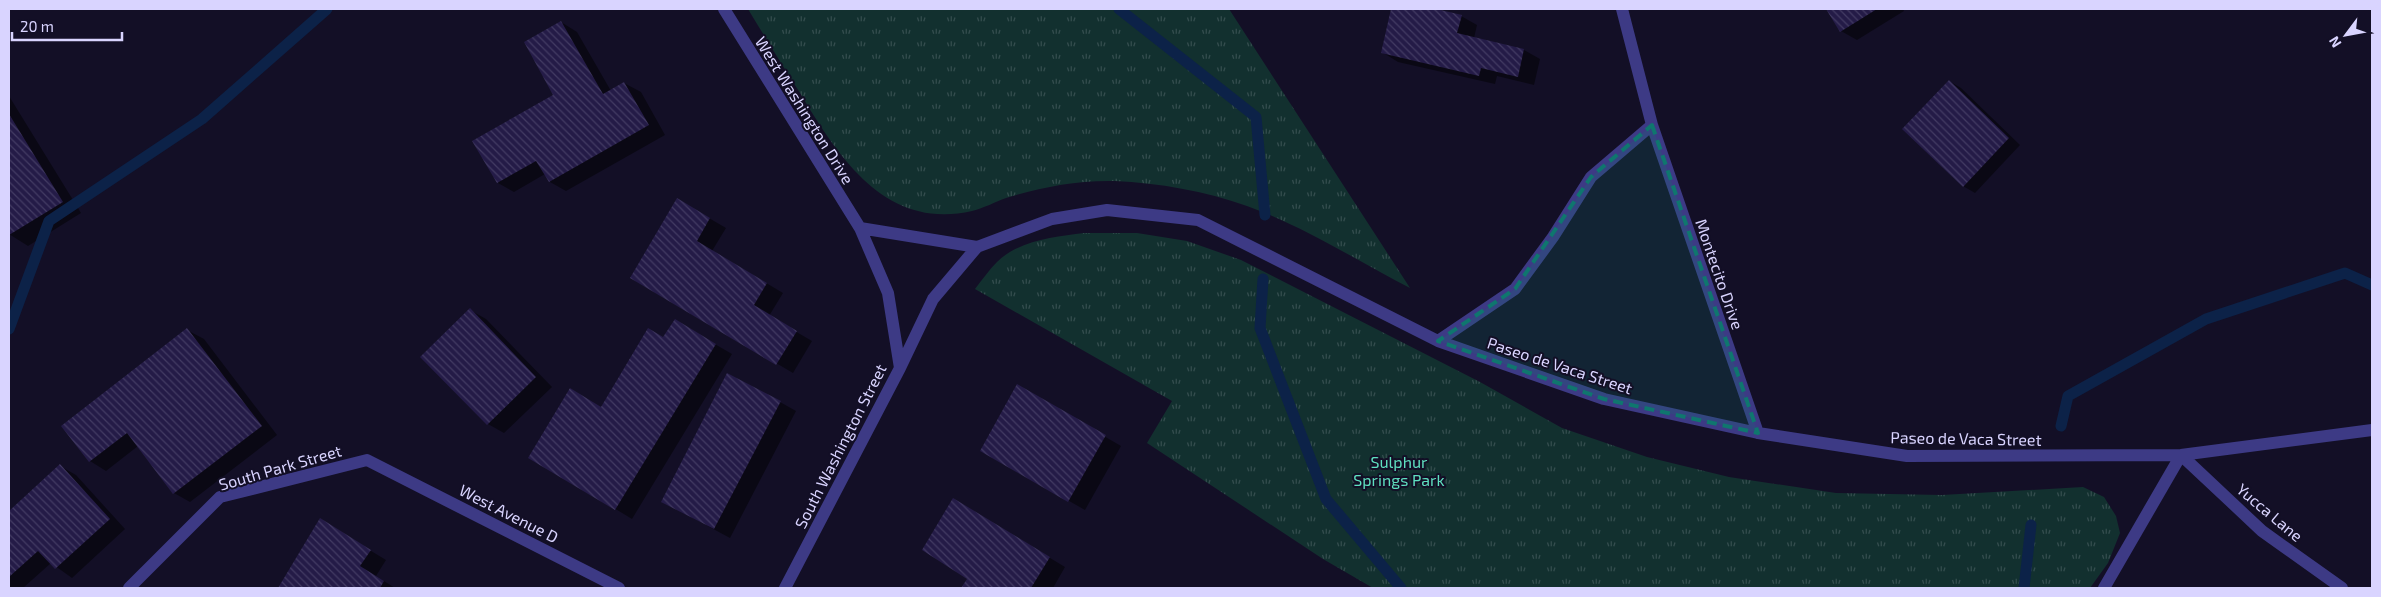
<svg xmlns="http://www.w3.org/2000/svg" width="2381" height="597" font-family="'Exo 2',sans-serif">
<style>
.grass{fill:url(#grass-tufts)}
.shadow{fill:#0007}
.lines{fill:none;stroke-linecap:round;stroke-linejoin:round}
.stream{stroke:#0c2248;stroke-width:11}
.building{fill:url(#building-back-hatch)}
.minor{stroke:#3d3a85;stroke-width:12}
.marked{fill:#0f766e;fill-opacity:0.2;stroke:#0f766e;stroke-width:4;stroke-dasharray:10 6;stroke-linejoin:round}
.labels{text-anchor:middle;dominant-baseline:central;stroke-width:4;stroke-linejoin:round;paint-order:stroke}
.street-label{font-size:16px;fill:#d9d4ff;stroke:#130f26}
.park-label{font-size:16px;fill:#5fe0c0;stroke:#130f26}
</style>
<defs>
<pattern id="grass-tufts" width="24" height="20" patternUnits="userSpaceOnUse" patternTransform="scale(1.25)"><rect width="24" height="20" fill="#12302f"/><path d="M3 7l-1-3M5 7V3M7 7l1-3M15 17l-1-3M17 17v-4M19 17l1-3" fill="none" stroke="#344d4e"/></pattern>
<pattern id="building-back-hatch" width="6" height="6" patternUnits="userSpaceOnUse" patternTransform="scale(1.25)"><rect width="6" height="6" fill="#241b47"/><path d="M-1 5l2 2M0 0l6 6M5-1l2 2" fill="none" stroke="#433b63"/></pattern>
</defs>
<rect width="100%" height="100%" fill="#130f26"/>
<path class="grass" d="M 748,9 L 1229,9 L 1410,288 C 1358,261 1301,225 1247,206 C 1205,191 1159,183 1115,181 C 1077,180 1042,187 1006,198 C 995,202 984,208 972,211 C 885,231 838,156 800,93 C 782,65 765,37 748,9 Z
M 1084,233 L 1137,233 L 1187,241 L 1241,260 L 1480,382 L 1562,428 L 1647,457 L 1729,477 L 1836,493 L 1942,495 L 2083,487 L 2104,497 L 2116,516 L 2120,533 L 2108,563 L 2090,588 L 1373,588 L 1323,559 L 1147,443 L 1172,401 L 975,289 C 982,280 989,270 997,262 C 1019,240 1055,237 1084,233 Z"/>
<path class="shadow" d="M 1392,9 L 1431,9 L 1461,16 L 1477,25 L 1474,38 L 1524,50 L 1540,59 L 1534,85 L 1497,76 L 1495,84 L 1398,62 L 1382,52 Z
M 1827,9 L 1903,9 L 1904,11 L 1857,40 L 1841,31 Z
M 561,22 L 577,32 L 611,91 L 624,83 L 641,92 L 665,135 L 566,191 L 550,182 L 545,174 L 514,192 L 498,183 L 555,95 Z
M 1949,81 L 1961,88 L 2020,145 L 1975,193 L 1963,186 Z
M 9,96 L 81,213 L 28,246 L 9,234 Z
M 678,200 L 726,228 L 712,251 L 783,293 L 769,316 L 812,341 L 793,373 L 631,277 Z
M 470,310 L 486,319 L 552,387 L 504,433 L 488,424 Z
M 675,321 L 732,354 L 632,519 L 530,457 L 602,408 L 664,339 Z
M 187,330 L 204,339 L 277,435 L 190,502 L 174,493 L 138,446 L 106,471 L 90,461 L 63,426 Z
M 1018,386 L 1121,446 L 1085,510 L 981,451 Z
M 780,402 L 796,411 L 730,538 L 678,510 Z
M 60,466 L 76,475 L 125,529 L 72,578 L 51,563 L 23,588 L 9,588 L 9,512 Z
M 969,509 L 1065,567 L 1053,588 L 963,588 L 969,578 Z
M 320,520 L 386,560 L 376,576 L 395,588 L 279,588 Z"/>
<g class="lines">
<path class="stream" d="M 1119,9 L 1256,117 L 1265,215
M 1263,279 L 1260,328 L 1326,499 L 1401,588
M 9,329 L 49,221 L 202,119 L 327,9
M 2061,426 L 2068,396 L 2206,319 L 2345,273 L 2372,285
M 2024,588 L 2031,525"/>
</g>
<path class="building" d="M 1391,9 L 1436,9 L 1462,15 L 1457,33 L 1524,49 L 1518,77 L 1481,68 L 1479,76 L 1381,53 Z
M 1826,9 L 1877,9 L 1840,32 Z
M 561,21 L 603,94 L 624,82 L 649,125 L 549,182 L 536,161 L 497,183 L 472,141 L 553,95 L 524,42 Z
M 1949,80 L 2009,138 L 1963,187 L 1902,129 Z
M 9,114 L 63,202 L 9,235 Z
M 677,198 L 710,218 L 697,241 L 767,283 L 754,305 L 797,331 L 776,365 L 630,278 Z
M 470,308 L 536,377 L 487,425 L 420,357 Z
M 675,319 L 716,344 L 615,510 L 528,458 L 570,388 L 601,407 L 648,328 L 663,337 Z
M 187,328 L 262,426 L 173,494 L 127,433 L 89,462 L 61,426 Z
M 727,373 L 781,401 L 714,529 L 661,502 Z
M 1017,384 L 1106,435 L 1068,502 L 980,451 Z
M 60,464 L 110,519 L 55,569 L 38,551 L 9,577 L 9,511 Z
M 953,498 L 1050,557 L 1031,588 L 961,588 L 967,579 L 922,550 Z
M 320,518 L 371,550 L 360,566 L 384,581 L 380,588 L 278,588 Z"/>
<g class="lines">
<path class="minor" d="M 724,9 L 860,228 L 888,293 L 900,368 L 785,588
M 1622,9 L 1652,125 L 1758,433
M 860,228 L 977,247 L 1052,219 L 1107,210 L 1198,220 L 1438,341 L 1604,399 L 1758,433 L 1907,456 L 2181,455 L 2372,430
M 1438,341 L 1515,289 L 1553,237 L 1591,177 L 1652,125
M 900,368 L 933,299 L 977,247
M 129,588 L 220,497 L 367,460 L 619,588
M 2104,588 L 2181,455 L 2262,531 L 2342,588"/>
</g>
<path class="marked" d="M 1652,125 L 1758,433 L 1604,399 L 1438,341 L 1515,289 L 1591,177 Z"/>
<g class="labels">
<g class="street-label">
<text transform="translate(805 110) rotate(58)">West Washington Drive</text>
<text transform="translate(1720 274) rotate(71)">Montecito Drive</text>
<text transform="translate(1560 365) rotate(18)">Paseo de Vaca Street</text>
<text transform="translate(1966 438) rotate(1)">Paseo de Vaca Street</text>
<text transform="translate(840 446) rotate(-63)">South Washington Street</text>
<text transform="translate(280 467) rotate(-16)">South Park Street</text>
<text transform="translate(2270 512) rotate(40)">Yucca Lane</text>
<text transform="translate(509 513) rotate(27)">West Avenue D</text>
</g>
<g class="park-label">
<text x="1399" y="461">Sulphur<tspan x="1399" dy="18">Springs Park</tspan></text>
</g>
</g>
<rect width="2381" height="597" fill="none" stroke="#d9d4ff" stroke-width="20"/>
<g transform="translate(2346 35) rotate(238)" stroke="#130f26" stroke-width="4" paint-order="stroke">
<path d="M0-4L9 19L0 12L-9 19Z" fill="#d9d4ff"/>
<text y="-8" font-size="14" font-weight="bold" text-anchor="middle" fill="#d9d4ff">N</text>
</g>
<path d="M12 32v8h110v-8" fill="none" stroke="#d9d4ff" stroke-width="2.5"/>
<text x="20" y="32" font-size="15" fill="#d9d4ff" stroke="#130f26" stroke-width="4" paint-order="stroke">20 m</text>
</svg>
